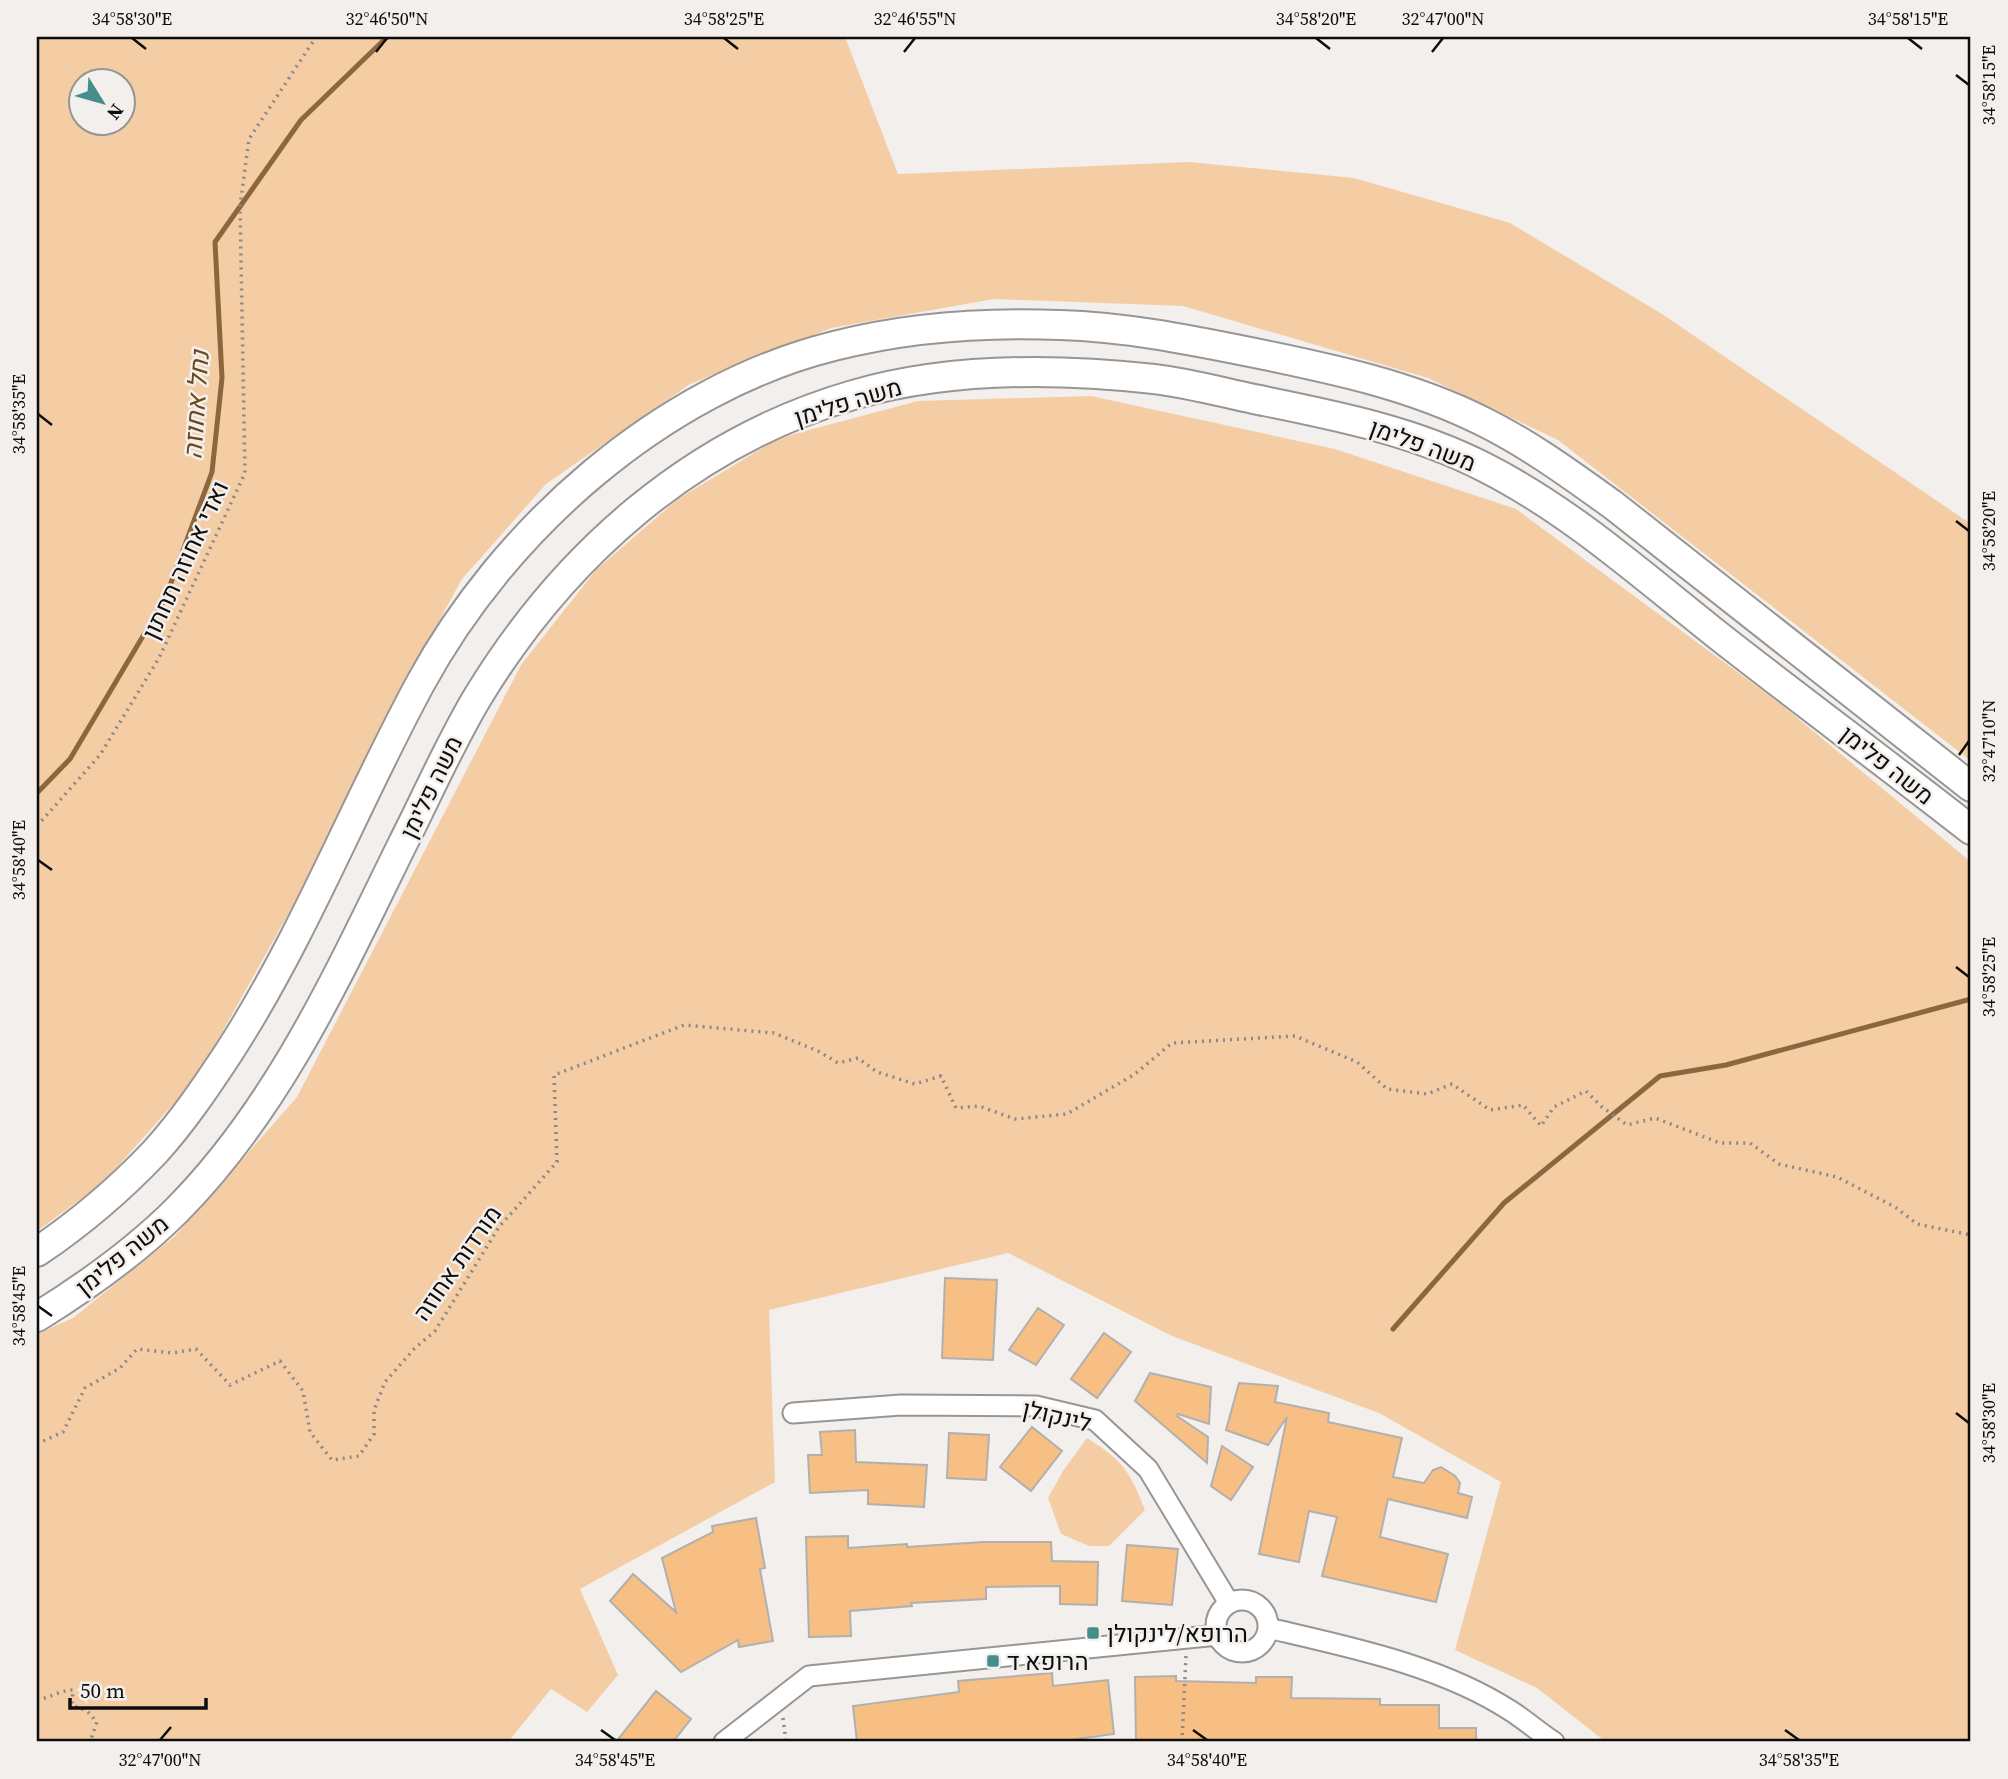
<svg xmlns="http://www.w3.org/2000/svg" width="2008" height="1779" font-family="'Source Serif 4',Heebo,serif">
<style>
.green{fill:#f4cda5;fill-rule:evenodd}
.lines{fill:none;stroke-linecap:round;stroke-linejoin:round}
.stream{stroke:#8c673e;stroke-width:5}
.building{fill:#f7bf84;stroke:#b2b0ae;stroke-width:2}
.street-casing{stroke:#989694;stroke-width:23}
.secondary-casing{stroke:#989694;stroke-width:32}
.path{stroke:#8a8987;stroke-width:3.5;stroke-dasharray:2 5;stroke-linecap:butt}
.street{stroke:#fff;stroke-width:19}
.secondary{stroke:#fff;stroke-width:28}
.ticks{fill:none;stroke:#0d0d0c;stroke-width:2.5}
.poi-dot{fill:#468e8b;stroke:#f2efed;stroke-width:2.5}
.labels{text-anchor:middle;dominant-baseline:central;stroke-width:5;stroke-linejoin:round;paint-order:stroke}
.street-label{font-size:24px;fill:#0d0d0c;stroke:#f2efed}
.poi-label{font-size:24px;fill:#0d0d0c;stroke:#f2efed;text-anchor:start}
.water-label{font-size:26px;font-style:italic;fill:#6c471b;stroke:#f2efed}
.neatline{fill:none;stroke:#0d0d0c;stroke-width:2.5}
.ticks-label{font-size:18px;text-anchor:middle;fill:#0d0d0c}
</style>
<rect width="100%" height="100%" fill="#f2efed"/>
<path class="green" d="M 37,37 L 845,37 L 898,174 L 1189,162 L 1354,178 L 1510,223 L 1662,314 L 1971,524 L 1971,761 L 1558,440 L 1428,378 L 1183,306 L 994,299 L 831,328 L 690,384 L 546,484 L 462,579 L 378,732 L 310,875 L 197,1077 L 104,1182 L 37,1231 ZM 80,80 L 122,80 L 122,122 L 80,122 Z
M 1091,396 L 1335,449 L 1516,509 L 1778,702 L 1971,862 L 1971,1742 L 1606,1742 L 1537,1688 L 1455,1650 L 1501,1482 L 1379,1413 L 1172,1336 L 1008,1253 L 769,1310 L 775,1482 L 580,1589 L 618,1675 L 587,1712 L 551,1689 L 508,1742 L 37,1742 L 37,1334 L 73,1318 L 175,1236 L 297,1097 L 521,665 L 596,570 L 678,499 L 779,438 L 918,401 Z
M 1087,1438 C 1123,1461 1130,1471 1145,1510 L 1109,1546 L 1089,1546 L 1061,1534 L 1048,1498 L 1063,1471 Z"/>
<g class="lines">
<path class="stream" d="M 37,793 L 70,759 L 165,599 L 212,472 L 222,378 L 215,242 L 301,120 L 387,37
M 1393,1329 L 1504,1203 L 1660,1076 L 1726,1065 L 1971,999"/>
</g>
<path class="building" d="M 945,1278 L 997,1280 L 993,1360 L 942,1358 Z
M 1038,1308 L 1064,1325 L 1036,1365 L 1009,1350 Z
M 1104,1333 L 1131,1352 L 1097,1398 L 1071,1379 Z
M 1150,1373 L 1211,1387 L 1209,1424 L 1178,1414 L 1177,1416 L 1208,1437 L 1207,1463 L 1135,1401 Z
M 1239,1383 L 1278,1386 L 1275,1402 L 1329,1413 L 1328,1422 L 1402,1438 L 1393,1477 L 1424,1483 L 1433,1470 L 1441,1467 L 1455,1476 L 1460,1483 L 1458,1493 L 1472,1497 L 1467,1518 L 1388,1499 L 1380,1537 L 1448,1554 L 1436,1602 L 1322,1576 L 1337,1517 L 1309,1511 L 1299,1562 L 1259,1554 L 1287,1417 L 1268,1445 L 1226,1430 Z
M 1032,1427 L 1062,1451 L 1031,1491 L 1000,1467 Z
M 855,1430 L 856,1462 L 927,1465 L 924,1507 L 868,1504 L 868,1490 L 810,1493 L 808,1455 L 822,1455 L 820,1432 Z
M 949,1433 L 989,1435 L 986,1480 L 947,1478 Z
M 1222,1446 L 1253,1467 L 1231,1500 L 1211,1486 Z
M 756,1518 L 765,1568 L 760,1569 L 773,1641 L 739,1647 L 738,1640 L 681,1672 L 610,1601 L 633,1574 L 676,1612 L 662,1558 L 713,1532 L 712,1526 Z
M 848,1536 L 848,1548 L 907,1544 L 907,1547 L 983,1542 L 1051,1542 L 1052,1561 L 1098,1562 L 1097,1605 L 1060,1604 L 1060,1586 L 986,1587 L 986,1599 L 911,1603 L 912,1606 L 850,1611 L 851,1636 L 809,1637 L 806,1537 Z
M 1127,1545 L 1178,1549 L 1172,1605 L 1122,1601 Z
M 1052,1673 L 1053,1686 L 1108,1680 L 1114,1734 L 1056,1742 L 857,1742 L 853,1706 L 959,1692 L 958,1681 Z
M 1176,1676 L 1176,1681 L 1256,1683 L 1256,1677 L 1292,1677 L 1291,1698 L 1380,1699 L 1380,1705 L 1439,1705 L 1439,1728 L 1476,1728 L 1476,1742 L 1136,1742 L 1135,1677 Z
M 656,1691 L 691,1719 L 673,1742 L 616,1742 Z"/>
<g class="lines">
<defs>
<path id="street" d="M 793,1413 L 901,1405 L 1036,1406 L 1095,1420 L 1148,1469 L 1229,1603
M1216 1626a26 26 0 1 1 52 0a26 26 0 1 1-52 0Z
M 1268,1628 C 1349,1647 1440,1665 1511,1711 C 1525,1720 1539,1732 1554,1742
M 724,1742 L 809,1676 L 1218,1635"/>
<path id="secondary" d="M 37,1252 C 80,1223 119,1190 155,1152 C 183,1121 206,1087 229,1052 C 304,936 354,806 420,684 C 503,530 661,389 834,346 C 908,327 984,322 1060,325 C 1127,327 1190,340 1255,353 C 1333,369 1410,385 1482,421 C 1529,444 1571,475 1613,505 L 1971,787
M 37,1317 C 87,1286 135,1252 177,1210 C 279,1107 339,973 402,845 C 427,796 449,745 477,698 C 563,556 691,442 853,395 C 949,367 1055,368 1154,379 C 1188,383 1221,392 1254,399 C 1332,415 1412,430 1484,467 C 1571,511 1644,577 1720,637 C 1803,702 1888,765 1971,830"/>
</defs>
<use href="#street" class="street-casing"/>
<use href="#secondary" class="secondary-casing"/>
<path class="path" d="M 37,826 L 100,755 L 159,658 L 245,473 L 240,206 L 249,139 L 316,37
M 37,1444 L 63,1432 L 85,1388 L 120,1368 L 137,1349 L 172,1353 L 196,1349 L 230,1385 L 280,1361 L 303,1391 L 310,1432 L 332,1460 L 359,1456 L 374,1434 L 374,1410 L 385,1382 L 414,1349 L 435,1331 L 499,1227 L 557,1162 L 554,1075 L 684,1025 L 774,1033 L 818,1051 L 838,1063 L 858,1058 L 877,1072 L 915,1084 L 941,1076 L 956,1108 L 979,1106 L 1015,1119 L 1067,1114 L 1135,1074 L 1172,1043 L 1295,1036 L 1357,1062 L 1387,1089 L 1427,1094 L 1452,1084 L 1490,1110 L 1523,1105 L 1541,1126 L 1554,1107 L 1586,1091 L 1602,1107 L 1627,1125 L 1655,1118 L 1720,1143 L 1750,1143 L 1779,1164 L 1837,1177 L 1895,1207 L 1917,1224 L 1971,1235
M 37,1700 C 50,1698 60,1690 73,1690 L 72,1705 L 87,1711 L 97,1722 L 92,1736 L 94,1742
M 783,1718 L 786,1742
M 1182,1742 L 1186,1655"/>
<use href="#street" class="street"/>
<use href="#secondary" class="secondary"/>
</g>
<path class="ticks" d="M 132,38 L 146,49M 724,38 L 738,49M 1316,38 L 1330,49M 1908,38 L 1922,49M 376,52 L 387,38M 904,52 L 915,38M 1432,52 L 1443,38M 1956,75 L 1969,85M 38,414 L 52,425M 1956,521 L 1969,531M 1959,755 L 1969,741M 38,860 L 52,870M 1956,967 L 1969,977M 38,1306 L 52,1316M 1956,1413 L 1969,1423M 601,1730 L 615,1740M 1193,1730 L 1207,1740M 1785,1730 L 1799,1740M 160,1740 L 171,1727"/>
<g class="poi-dot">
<rect x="1086" y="1626" width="14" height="14" rx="3.5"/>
<rect x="986" y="1654" width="14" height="14" rx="3.5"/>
</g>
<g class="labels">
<g class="street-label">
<text transform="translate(848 402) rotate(-17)">משה פלימן</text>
<text transform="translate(1423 445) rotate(20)">משה פלימן</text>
<text transform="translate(185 560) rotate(-65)">ואדי אחוזה תחתון</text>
<text transform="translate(1887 765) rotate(38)">משה פלימן</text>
<text transform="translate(431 787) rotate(-64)">משה פלימן</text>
<text transform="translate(122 1255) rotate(-39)">משה פלימן</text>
<text transform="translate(457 1263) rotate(-55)">מורדות אחוזה</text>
<text transform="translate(1057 1416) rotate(13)">לינקולן</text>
</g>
<g class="poi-label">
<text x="1107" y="1633">הרופא/לינקולן</text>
<text x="1007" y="1661">הרופא ד</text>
</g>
<g class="water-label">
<text transform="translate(196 405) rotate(-86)">נחל אחוזה</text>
</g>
</g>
<rect width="2008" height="1779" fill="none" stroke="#f2efed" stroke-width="77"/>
<g transform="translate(102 102) rotate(127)"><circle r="33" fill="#f2efed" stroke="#969593" stroke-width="2"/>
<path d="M0-5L12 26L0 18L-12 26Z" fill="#468e8b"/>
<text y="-10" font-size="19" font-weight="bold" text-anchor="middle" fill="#0d0d0c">N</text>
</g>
<path d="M70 1698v10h136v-10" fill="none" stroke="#0d0d0c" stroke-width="3.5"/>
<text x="80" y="1698" font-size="21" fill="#0d0d0c" stroke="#f2efed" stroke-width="5" paint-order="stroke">50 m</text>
<rect x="38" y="38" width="1931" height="1702" class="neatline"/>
<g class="ticks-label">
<text x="132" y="25">34°58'30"E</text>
<text x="387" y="25">32°46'50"N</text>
<text x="724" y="25">34°58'25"E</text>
<text x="915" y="25">32°46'55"N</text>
<text x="1316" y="25">34°58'20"E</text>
<text x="1443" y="25">32°47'00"N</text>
<text x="1908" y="25">34°58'15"E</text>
<text transform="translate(1989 85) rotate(-90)" y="6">34°58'15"E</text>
<text transform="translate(19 414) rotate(-90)" y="6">34°58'35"E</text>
<text transform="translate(1989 531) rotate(-90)" y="6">34°58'20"E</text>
<text transform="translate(1989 741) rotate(-90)" y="6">32°47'10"N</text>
<text transform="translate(19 860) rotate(-90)" y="6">34°58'40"E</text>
<text transform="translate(1989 977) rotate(-90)" y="6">34°58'25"E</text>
<text transform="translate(19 1306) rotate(-90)" y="6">34°58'45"E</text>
<text transform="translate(1989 1423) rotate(-90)" y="6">34°58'30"E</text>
<text x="160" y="1766">32°47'00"N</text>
<text x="615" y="1766">34°58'45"E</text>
<text x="1207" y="1766">34°58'40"E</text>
<text x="1799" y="1766">34°58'35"E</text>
</g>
</svg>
